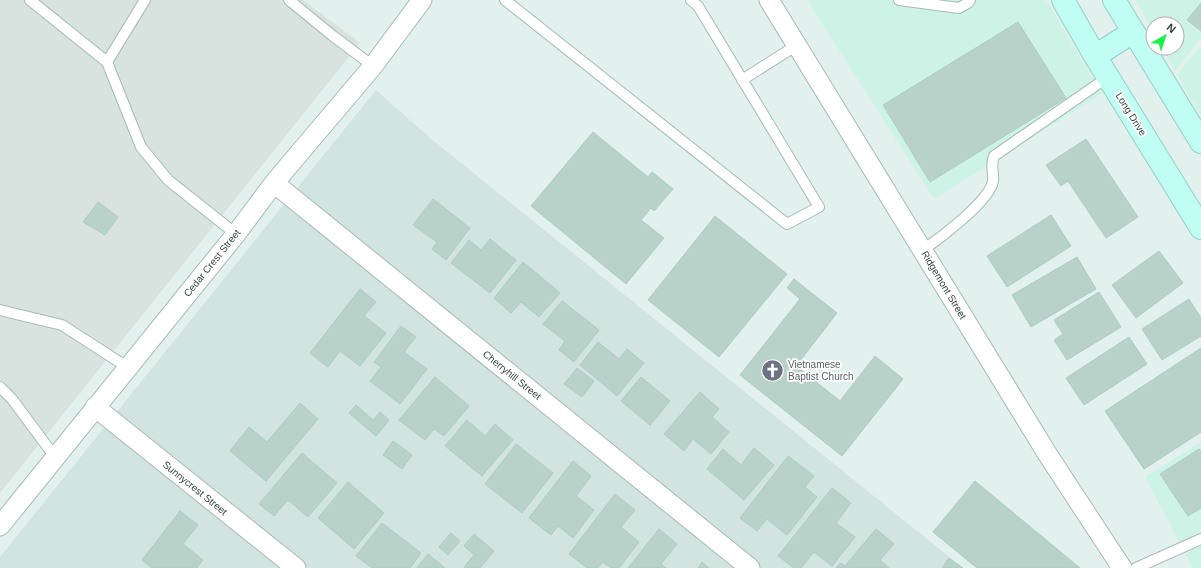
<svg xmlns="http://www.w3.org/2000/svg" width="1201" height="568" font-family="Helvetica,sans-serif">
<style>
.residential{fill:#d1e4e0}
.commercial{fill:#cdf3e6}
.industrial{fill:#d8e2de}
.building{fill:#b8d2ca;stroke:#acccc2}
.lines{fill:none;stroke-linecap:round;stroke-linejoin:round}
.lane-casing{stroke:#a5bbb6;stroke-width:12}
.street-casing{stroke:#a5bbb6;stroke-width:21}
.secondary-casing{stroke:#93d0c4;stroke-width:24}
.lane{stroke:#fff;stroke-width:10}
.street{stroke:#fff;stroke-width:19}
.secondary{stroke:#c0fdf3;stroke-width:22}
.labels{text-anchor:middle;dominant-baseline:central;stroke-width:3.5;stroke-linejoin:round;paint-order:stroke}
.street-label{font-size:10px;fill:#33423d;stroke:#fff}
.worship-label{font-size:10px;fill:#5b616d;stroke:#fff;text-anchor:start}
</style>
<rect width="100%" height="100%" fill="#e2f1ed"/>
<path class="residential" d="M 376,90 L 429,137 L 963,568 L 0,568 L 0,557 Z"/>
<path class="commercial" d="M 807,0 L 1046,0 L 1102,94 L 934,199 Z
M 1135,0 L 1201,0 L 1201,38 L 1175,71 L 1162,48 L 1177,48 L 1177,24 L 1153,24 L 1153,32 Z
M 1201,45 L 1201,116 L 1177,75 Z
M 1201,442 L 1201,568 L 1193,568 L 1145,477 Z"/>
<path class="industrial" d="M 0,0 L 303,0 L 360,43 L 0,493 Z"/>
<path class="building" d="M 1201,3 L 1201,31 L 1187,20 Z
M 1018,22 L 1066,98 L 930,182 L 883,105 Z
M 593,132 L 648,177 L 652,172 L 673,189 L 654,211 L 651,208 L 641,220 L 664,238 L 626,284 L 531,206 Z
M 1086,139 L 1138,217 L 1106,238 L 1068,181 L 1061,186 L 1046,165 Z
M 433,199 L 470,228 L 446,260 L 432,249 L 437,242 L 413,225 Z
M 98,202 L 118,217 L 105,235 L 83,222 Z
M 1051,215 L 1071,246 L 1007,287 L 987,256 Z
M 715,216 L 787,274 L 719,357 L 648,300 Z
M 490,239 L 516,260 L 490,293 L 451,263 L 469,240 L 481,250 Z
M 1159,251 L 1183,283 L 1136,318 L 1112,285 Z
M 1077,257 L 1096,289 L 1031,327 L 1012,295 Z
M 523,262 L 560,293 L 539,317 L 521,302 L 511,313 L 494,298 Z
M 794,279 L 837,313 L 796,366 L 840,401 L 875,356 L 903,379 L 842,456 L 740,375 L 800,299 L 787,288 Z
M 360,289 L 376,302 L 364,316 L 386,333 L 360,366 L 340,351 L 328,367 L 310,353 Z
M 1099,292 L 1121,327 L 1067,360 L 1054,340 L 1063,334 L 1054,320 Z
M 1189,299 L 1201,318 L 1201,336 L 1162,360 L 1142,329 Z
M 562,301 L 599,330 L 574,362 L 559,350 L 565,341 L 543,324 Z
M 401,326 L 416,337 L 404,352 L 427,369 L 400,404 L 370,381 L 381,367 L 374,362 Z
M 1129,337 L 1147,364 L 1084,405 L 1066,378 Z
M 598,342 L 619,359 L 627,349 L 644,363 L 617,396 L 580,365 Z
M 1201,348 L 1201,432 L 1144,469 L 1105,411 Z
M 577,368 L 594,381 L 582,397 L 564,384 Z
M 435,377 L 469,406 L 444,436 L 434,429 L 425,440 L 399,420 Z
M 641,377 L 670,401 L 650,425 L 621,401 Z
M 700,392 L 719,409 L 712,417 L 729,432 L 711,454 L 693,439 L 684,451 L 664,434 Z
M 300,403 L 318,419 L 266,481 L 230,451 L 249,427 L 267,442 Z
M 356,405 L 373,420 L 380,412 L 389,420 L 376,436 L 349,413 Z
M 467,420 L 485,436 L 495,424 L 513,440 L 482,476 L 445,446 Z
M 393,441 L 412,455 L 402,469 L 383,455 Z
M 516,444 L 553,473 L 522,513 L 485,484 Z
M 754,448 L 774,465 L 744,500 L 707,469 L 723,449 L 741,465 Z
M 1199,449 L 1201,451 L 1201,508 L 1188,516 L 1160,474 Z
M 302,453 L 337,483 L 308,517 L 288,500 L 274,516 L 259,504 Z
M 788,456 L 814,476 L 805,487 L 817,497 L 787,535 L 767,519 L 757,531 L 740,518 Z
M 573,461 L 591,476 L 576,496 L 594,510 L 573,538 L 558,526 L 551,535 L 529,518 Z
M 975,481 L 1080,568 L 977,568 L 933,532 Z
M 348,482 L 384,513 L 354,549 L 318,518 Z
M 832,488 L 851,503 L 836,523 L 855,537 L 832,566 L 814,552 L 801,568 L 794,568 L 778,556 Z
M 615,494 L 635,510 L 621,527 L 639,542 L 619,568 L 611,568 L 603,562 L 598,568 L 587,568 L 569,554 Z
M 180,511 L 198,525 L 183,544 L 203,560 L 197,568 L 152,568 L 142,560 Z
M 382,523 L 421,553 L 410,568 L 372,568 L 356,556 Z
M 659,529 L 677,544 L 661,564 L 666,568 L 628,568 Z
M 876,529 L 894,544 L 880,560 L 889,568 L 836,568 L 840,563 L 845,566 Z
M 451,533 L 460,541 L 448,555 L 439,547 Z
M 474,534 L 494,551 L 480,568 L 465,568 L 464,567 L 474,555 L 464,546 Z
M 428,554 L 445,568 L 417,568 Z
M 949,558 L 963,568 L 942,568 Z
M 702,562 L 709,568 L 698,568 Z"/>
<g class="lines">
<defs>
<path id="lane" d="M 30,0 L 107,62
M 145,0 L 107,62 L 141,147 L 168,180 L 236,234
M 289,0 L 333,36 L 373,66
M 505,0 L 787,224 L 819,207 L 698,6 L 691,0
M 899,0 L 959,8 L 968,3 L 970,0
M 742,80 L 797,45
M 923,250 C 939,239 990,201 993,181 C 994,172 990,165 994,156 L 1108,77
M 0,310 L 62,325 L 127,367
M 0,387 L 12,399 L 55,457
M 1136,568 L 1201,539"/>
<path id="street" d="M 769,0 L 1048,455 L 1122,568
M 274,183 L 750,568
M 95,407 L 296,568
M 0,526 L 236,234 L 274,183 L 373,66 L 422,0"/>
<path id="secondary" d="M 1063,0 L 1095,56 L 1201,228
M 1114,0 L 1201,142
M 1095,56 L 1133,32"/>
</defs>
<use href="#lane" class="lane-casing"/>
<use href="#street" class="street-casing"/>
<use href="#secondary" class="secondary-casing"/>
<use href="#lane" class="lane"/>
<use href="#street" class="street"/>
<use href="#secondary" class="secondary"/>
</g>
<defs>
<symbol id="church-disc" viewBox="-11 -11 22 22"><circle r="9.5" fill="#6b7280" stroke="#fff"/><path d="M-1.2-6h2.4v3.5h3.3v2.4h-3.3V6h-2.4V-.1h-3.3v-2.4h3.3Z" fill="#fff"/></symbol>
</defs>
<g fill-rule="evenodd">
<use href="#church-disc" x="760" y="358" width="25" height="25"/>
</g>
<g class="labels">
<g class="street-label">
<text transform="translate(1131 114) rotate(58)">Long Drive</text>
<text transform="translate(212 263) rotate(-51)">Cedar Crest Street</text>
<text transform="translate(944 285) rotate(59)">Ridgemont Street</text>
<text transform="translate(512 375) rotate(39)">Cherryhill Street</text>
<text transform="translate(195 488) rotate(39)">Sunnycrest Street</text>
</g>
<g class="worship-label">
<text x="788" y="364">Vietnamese<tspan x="788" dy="12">Baptist Church</tspan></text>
</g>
</g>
<g transform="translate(1165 36) rotate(39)"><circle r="19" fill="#ffffff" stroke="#adb3b1"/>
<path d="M0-3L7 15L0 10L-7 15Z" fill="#17f349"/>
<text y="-6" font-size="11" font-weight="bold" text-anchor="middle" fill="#33423d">N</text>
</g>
</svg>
